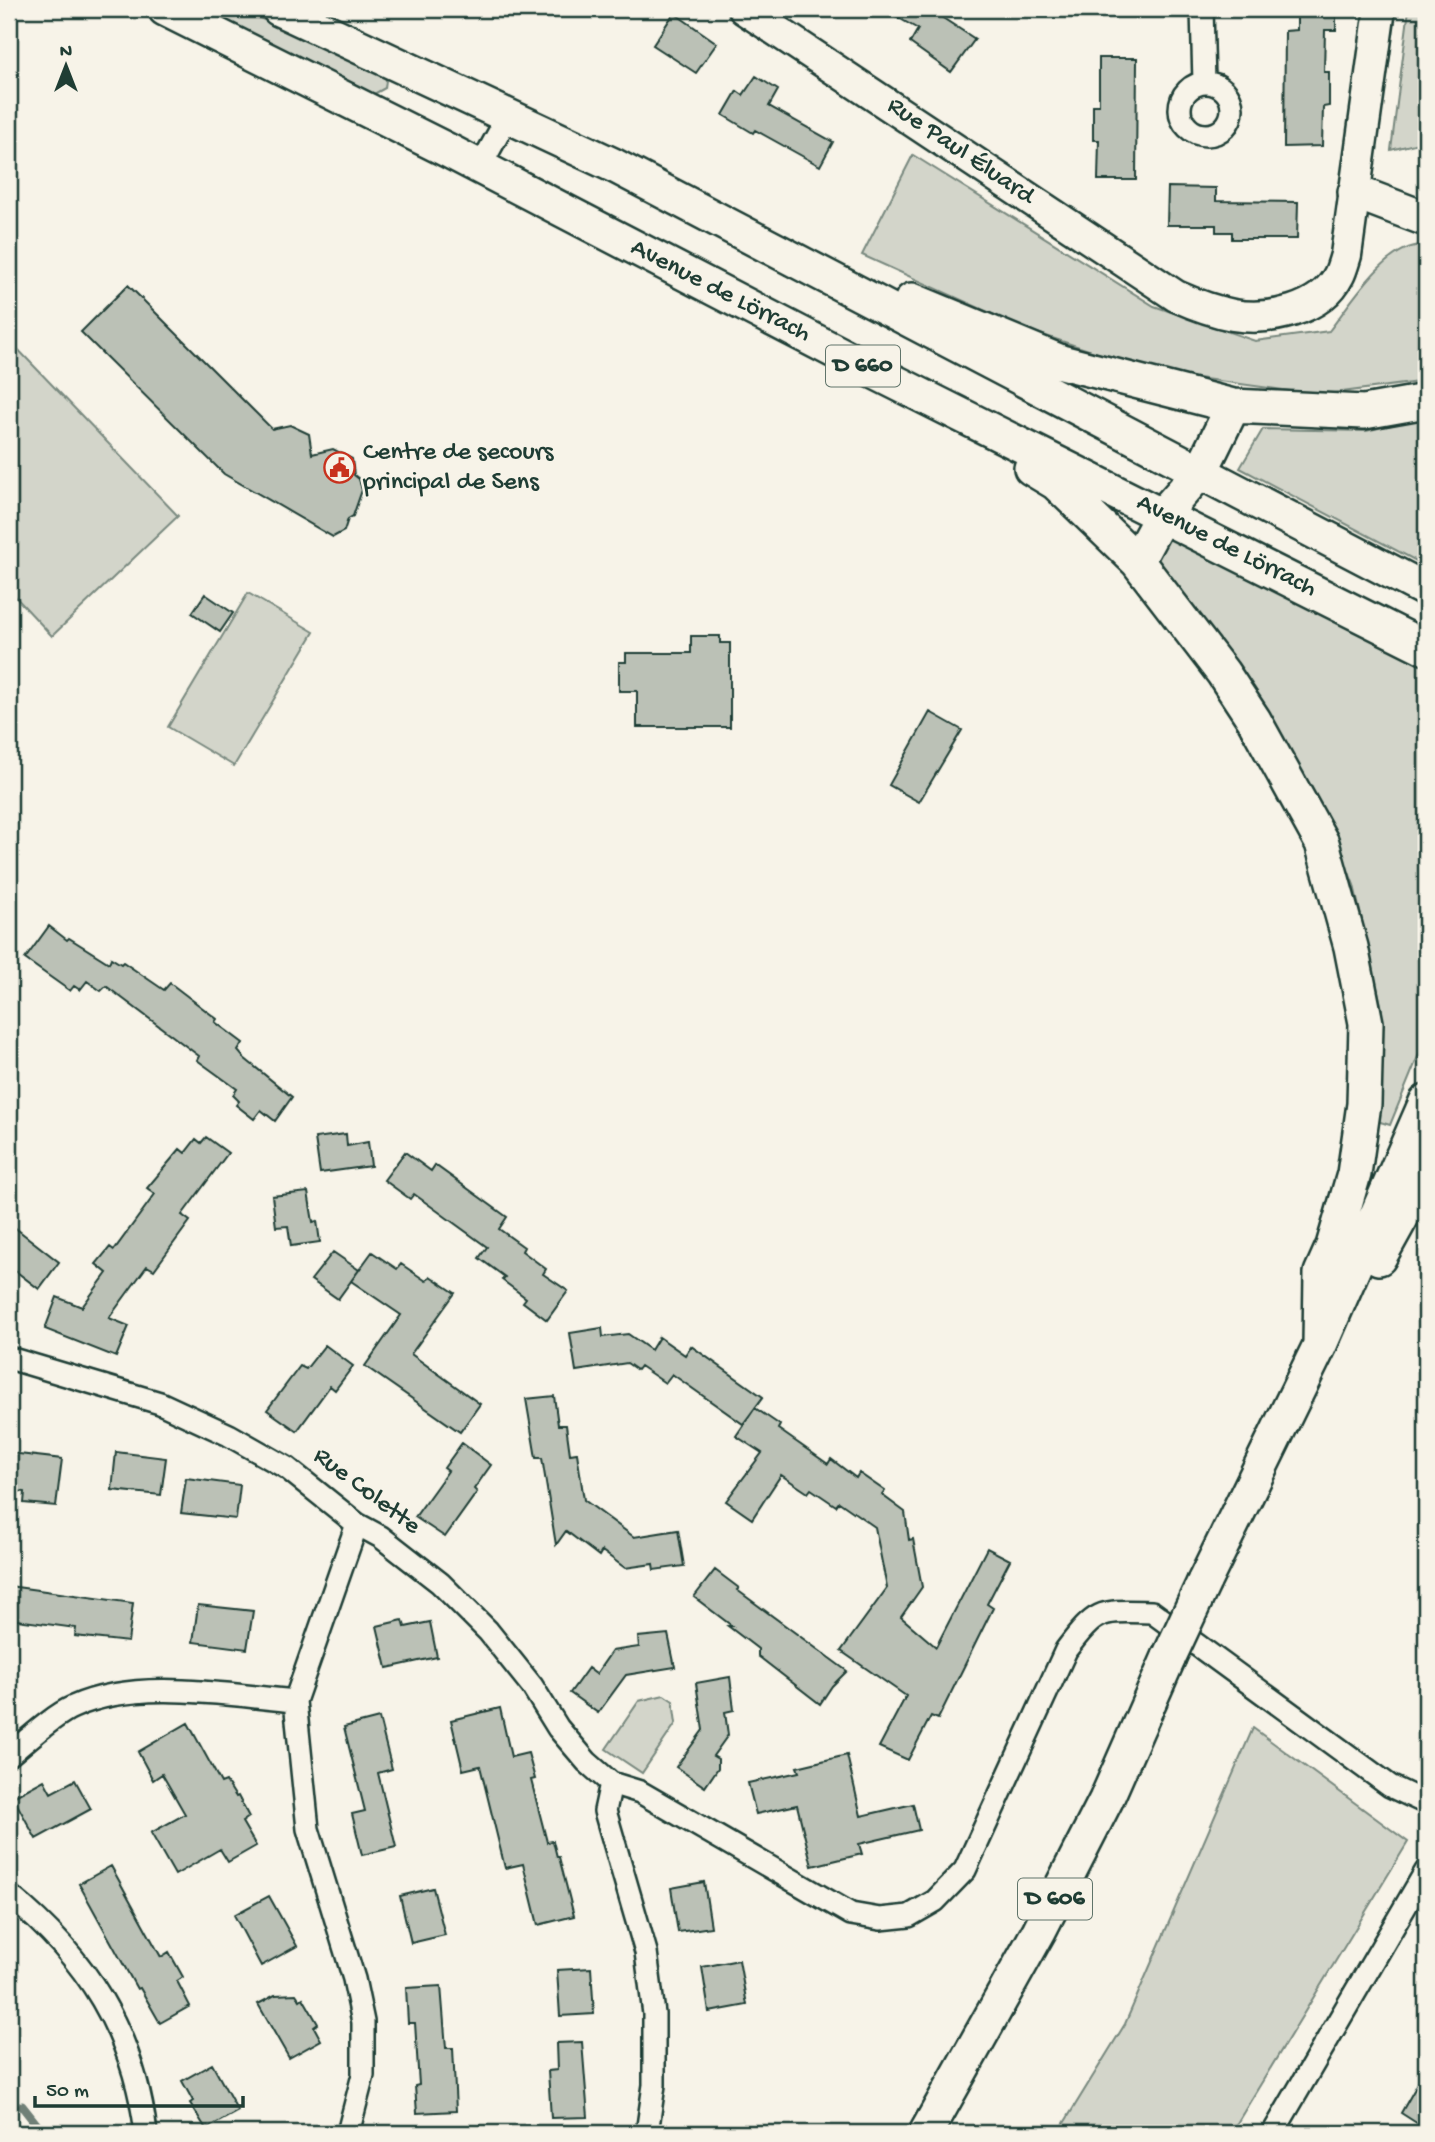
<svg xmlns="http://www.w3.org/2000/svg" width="1435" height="2142" font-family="'Gochi Hand',sans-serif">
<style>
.green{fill:#d3d5ca;stroke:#79897f;stroke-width:2}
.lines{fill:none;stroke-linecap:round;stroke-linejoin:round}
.stream{stroke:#6f8077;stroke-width:9}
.building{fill:#bbc1b6;stroke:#1f3d34;stroke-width:2}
.street-casing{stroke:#1f3d34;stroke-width:26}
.secondary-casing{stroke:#1f3d34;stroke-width:35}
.primary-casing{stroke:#1f3d34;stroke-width:38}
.street{stroke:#f7f3e8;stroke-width:21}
.secondary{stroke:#f7f3e8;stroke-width:30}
.primary{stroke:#f7f3e8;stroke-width:33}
.primary-bridge-casing{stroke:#1f3d34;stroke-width:38;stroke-linecap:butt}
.primary-bridge{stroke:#f7f3e8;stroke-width:33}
.labels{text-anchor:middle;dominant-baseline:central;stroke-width:5;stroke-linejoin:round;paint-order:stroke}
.shield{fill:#f7f3e8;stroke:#60746a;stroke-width:2}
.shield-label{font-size:24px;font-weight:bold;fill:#1f3d34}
.street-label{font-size:26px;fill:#1f3d34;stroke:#f7f3e8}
.poi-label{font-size:26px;fill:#1f3d34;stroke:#f7f3e8;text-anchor:start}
</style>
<rect width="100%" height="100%" fill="#f7f3e8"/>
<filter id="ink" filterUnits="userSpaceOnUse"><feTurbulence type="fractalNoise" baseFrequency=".0143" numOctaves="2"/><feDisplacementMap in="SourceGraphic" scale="14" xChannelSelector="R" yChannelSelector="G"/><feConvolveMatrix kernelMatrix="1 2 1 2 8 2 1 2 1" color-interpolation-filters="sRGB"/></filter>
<g filter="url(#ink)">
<path class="green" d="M 203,9 L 239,9 L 383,72 L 386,80 L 385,88 L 374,94 Z
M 1409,9 L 1426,9 L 1426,141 L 1391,150 Z
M 913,155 L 1154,306 L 1255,341 L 1329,331 C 1351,303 1387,242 1426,245 L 1426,381 L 1319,395 L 1155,372 L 1028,330 L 862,255 Z
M 9,340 L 178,516 L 52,636 L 9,590 Z
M 1426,417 L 1426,566 L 1240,468 L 1263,429 L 1366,431 Z
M 1169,530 L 1426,665 L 1426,1037 L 1390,1125 L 1377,1121 L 1382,1009 L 1354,885 L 1333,833 L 1161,581 L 1158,558 Z
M 248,593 L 314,632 L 234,766 L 168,727 Z
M 664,1695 L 673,1701 L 676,1723 L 642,1773 L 606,1749 L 639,1701 Z
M 1253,1728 L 1408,1842 L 1231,2133 L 1058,2133 L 1125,2024 Z"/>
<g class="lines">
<path class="stream" d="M 22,2106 L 37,2125 L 41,2133"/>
</g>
<path class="building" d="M 883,9 L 929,9 L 975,39 L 951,72 L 910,43 L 918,29 Z
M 1297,9 L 1336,9 L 1336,30 L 1325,30 L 1324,72 L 1329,72 L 1329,106 L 1323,107 L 1322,146 L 1284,147 L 1285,31 L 1297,30 Z
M 674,13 L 717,43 L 696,73 L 653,45 Z
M 1099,58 L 1137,58 L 1136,180 L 1098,180 L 1099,140 L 1093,140 L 1093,105 L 1099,105 Z
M 756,76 L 778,90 L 769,106 L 833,142 L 820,166 L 755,130 L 753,133 L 723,115 L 737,91 L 743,95 Z
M 1168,187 L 1216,188 L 1216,201 L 1298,202 L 1297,239 L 1232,239 L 1232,232 L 1216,232 L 1216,225 L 1167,225 Z
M 128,285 L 272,429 L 290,425 L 309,434 L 312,454 L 333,449 L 352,459 L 354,475 L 359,479 L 362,490 L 353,516 L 348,519 L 344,531 L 333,537 L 224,474 L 81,332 Z
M 205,594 L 233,613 L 220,632 L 192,613 Z
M 691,636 L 720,636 L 720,643 L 730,643 L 730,727 L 637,727 L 637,691 L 619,691 L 619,662 L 626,662 L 626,653 L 691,653 Z
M 930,712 L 962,730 L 919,802 L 889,785 Z
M 49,926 L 67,940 L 69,938 L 109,963 L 111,958 L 121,964 L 123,962 L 164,990 L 170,983 L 217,1019 L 215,1022 L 243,1043 L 238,1051 L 244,1058 L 292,1097 L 275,1121 L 261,1110 L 254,1119 L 236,1105 L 239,1101 L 233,1095 L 237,1089 L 197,1060 L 199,1056 L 106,986 L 101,991 L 87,981 L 80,990 L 74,986 L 70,991 L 25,959 Z
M 346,1134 L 347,1146 L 368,1142 L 371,1166 L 320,1173 L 315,1138 Z
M 206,1137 L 228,1153 L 182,1215 L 190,1221 L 154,1270 L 147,1266 L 109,1318 L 129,1326 L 116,1357 L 45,1329 L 57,1297 L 82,1307 L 107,1273 L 96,1264 L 110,1247 L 114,1250 L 155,1194 L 147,1188 L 180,1149 L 185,1153 L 196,1139 L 201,1143 Z
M 405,1152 L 431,1171 L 435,1165 L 507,1217 L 499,1229 L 524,1247 L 522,1251 L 546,1269 L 543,1274 L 568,1291 L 547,1320 L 523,1302 L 526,1298 L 502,1280 L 505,1277 L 479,1258 L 487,1247 L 414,1194 L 410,1199 L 384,1180 Z
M 308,1192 L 313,1222 L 317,1221 L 320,1242 L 291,1246 L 288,1226 L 276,1227 L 272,1196 Z
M 9,1223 L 59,1262 L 39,1289 L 9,1266 Z
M 333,1252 L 359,1270 L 338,1299 L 311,1280 Z
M 372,1252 L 397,1269 L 401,1264 L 426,1281 L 430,1276 L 455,1293 L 411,1354 L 480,1404 L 460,1432 L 365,1366 L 401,1315 L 351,1281 Z
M 602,1328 L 603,1337 L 628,1334 L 651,1350 L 659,1337 L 685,1355 L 691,1346 L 763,1397 L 743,1424 L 672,1374 L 665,1383 L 640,1366 L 637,1370 L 627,1363 L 576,1371 L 570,1333 Z
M 325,1345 L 353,1366 L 335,1390 L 330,1386 L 297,1431 L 267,1410 L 300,1366 L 306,1369 Z
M 554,1396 L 558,1425 L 566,1425 L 570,1454 L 577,1453 L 584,1500 L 634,1537 L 678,1530 L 684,1566 L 654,1570 L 653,1564 L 625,1568 L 602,1551 L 599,1556 L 566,1531 L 556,1545 L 542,1458 L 536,1458 L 526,1399 Z
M 755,1408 L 780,1425 L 778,1429 L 828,1464 L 831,1459 L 856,1478 L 859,1473 L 885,1491 L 882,1495 L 905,1512 L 909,1540 L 913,1539 L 922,1587 L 901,1617 L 936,1647 L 987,1548 L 1010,1560 L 987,1604 L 993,1608 L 938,1719 L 931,1716 L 908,1760 L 879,1747 L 906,1696 L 841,1651 L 887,1588 L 875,1527 L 839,1502 L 836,1506 L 811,1489 L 808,1493 L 781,1475 L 752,1519 L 726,1501 L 762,1453 L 736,1436 Z
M 462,1443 L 491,1465 L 474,1489 L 477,1492 L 445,1537 L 415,1517 L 448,1471 L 444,1468 Z
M 116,1452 L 166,1458 L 161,1495 L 112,1490 Z
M 10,1453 L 62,1459 L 56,1506 L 24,1503 L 25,1492 L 9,1490 Z
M 186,1478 L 240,1485 L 236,1519 L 181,1513 Z
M 715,1570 L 739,1588 L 737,1590 L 847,1671 L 832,1686 L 820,1704 L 758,1656 L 758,1649 L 728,1626 L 732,1626 L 694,1597 Z
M 9,1586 L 133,1603 L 128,1642 L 75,1636 L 76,1628 L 9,1619 Z
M 198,1605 L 253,1611 L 247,1649 L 193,1642 Z
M 403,1620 L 405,1627 L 430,1622 L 437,1657 L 387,1668 L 377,1626 Z
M 668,1634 L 675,1667 L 626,1675 L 598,1713 L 570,1693 L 588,1668 L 596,1674 L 612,1651 L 639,1647 L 638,1637 Z
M 730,1677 L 734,1710 L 725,1712 L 728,1735 L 713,1756 L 718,1759 L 718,1768 L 705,1787 L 676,1767 L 703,1730 L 696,1683 Z
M 500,1708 L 511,1757 L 528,1753 L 535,1779 L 531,1780 L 547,1842 L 553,1841 L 557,1857 L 559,1857 L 574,1916 L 538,1925 L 523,1864 L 505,1868 L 480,1766 L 463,1770 L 451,1720 Z
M 379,1718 L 392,1769 L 378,1773 L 396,1847 L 362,1855 L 352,1814 L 365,1811 L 344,1727 Z
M 188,1723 L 221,1783 L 226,1781 L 236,1797 L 238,1796 L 249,1817 L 242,1822 L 256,1846 L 228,1862 L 220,1849 L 175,1875 L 151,1833 L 185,1814 L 162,1774 L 153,1780 L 138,1752 Z
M 847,1755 L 861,1816 L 913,1804 L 919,1830 L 859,1844 L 862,1854 L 812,1866 L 797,1805 L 756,1814 L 748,1783 L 799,1772 L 797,1767 Z
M 44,1780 L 51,1793 L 75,1780 L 91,1809 L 36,1839 L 13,1797 Z
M 111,1866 L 161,1957 L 169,1952 L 183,1977 L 177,1981 L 190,2006 L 160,2023 L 140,1988 L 137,1989 L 79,1884 Z
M 704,1882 L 711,1927 L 678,1932 L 671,1888 Z
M 433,1888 L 445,1935 L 411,1943 L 400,1896 Z
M 269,1896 L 297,1946 L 261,1966 L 234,1915 Z
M 739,1960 L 747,2005 L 709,2012 L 702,1967 Z
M 591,1968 L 594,2014 L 560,2016 L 557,1970 Z
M 441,1986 L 446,2048 L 453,2048 L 456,2111 L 417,2113 L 415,2086 L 419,2085 L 415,2023 L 408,2023 L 406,1988 Z
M 296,1994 L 300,2000 L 303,1998 L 318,2024 L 314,2027 L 321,2040 L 289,2058 L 258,2004 L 275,1995 Z
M 582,2042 L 588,2117 L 551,2118 L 548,2071 L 557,2070 L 556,2043 Z
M 212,2064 L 238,2111 L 206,2129 L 190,2103 L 193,2101 L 182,2081 Z
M 1426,2069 L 1426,2129 L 1401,2113 Z"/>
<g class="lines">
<defs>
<path id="street" d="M 1202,9 L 1204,83
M1180 109a26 26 0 1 1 52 0a26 26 0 1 1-52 0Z
M 480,167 L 508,116
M 9,1358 L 160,1403 L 229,1435 L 287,1468 L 357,1524 L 381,1537 L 440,1583 L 488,1631 L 532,1686 L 558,1728 L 587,1762 L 611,1783 L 640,1792 L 851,1914 L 880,1919 L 909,1916 L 935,1901 L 965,1870 L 1066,1650 C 1098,1608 1100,1611 1152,1612 L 1390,1786 L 1426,1803
M 9,1755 C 26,1741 54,1715 73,1707 C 138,1678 226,1695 295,1701
M 611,1783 L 605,1811 L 646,1952 L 654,2014 L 654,2085 L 647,2133
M 9,1895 C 87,1958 134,2033 146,2133
M 348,2133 L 363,2075 L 363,2022 L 354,1979 L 308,1829 L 295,1701 L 357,1524
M 1273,2133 L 1426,1871"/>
<path id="secondary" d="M 744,9 L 1176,296 C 1194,304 1212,311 1233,315 C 1268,321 1321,311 1339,275 C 1342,269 1344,261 1346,255 L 1380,9"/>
<path id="primary" d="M 165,9 L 449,151 L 871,370 L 1426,648
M 279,9 L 615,166 L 1426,590
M 1355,192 L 1426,219
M 912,300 L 1061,362 L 1233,406 L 1364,412 L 1426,401
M 1031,468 L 1056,483 L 1137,561 L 1223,673 L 1254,720 L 1322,843 L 1351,947 L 1366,1023 L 1364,1104 L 1354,1174 L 1333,1246 L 1321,1273 L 1320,1345
M 1137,561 L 1162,515 L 1201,471 L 1233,406
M 1379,1258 L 1426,1173
M 1204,1582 L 1320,1345 L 1426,1102
M 926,2133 L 1039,1931 L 1106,1800 L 1169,1657"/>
</defs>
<use href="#street" class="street-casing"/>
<use href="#secondary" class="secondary-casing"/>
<use href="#primary" class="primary-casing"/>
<use href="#street" class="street"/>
<use href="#secondary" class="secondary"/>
<use href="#primary" class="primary"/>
<defs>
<path id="primary-bridge" d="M 1169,1657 L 1204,1582"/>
</defs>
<use href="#primary-bridge" class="primary-bridge-casing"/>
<use href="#primary-bridge" class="primary-bridge"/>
</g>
</g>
<defs>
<symbol id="civic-ring" viewBox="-11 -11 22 22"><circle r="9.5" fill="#f7f3e8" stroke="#c8321e" stroke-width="1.5"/><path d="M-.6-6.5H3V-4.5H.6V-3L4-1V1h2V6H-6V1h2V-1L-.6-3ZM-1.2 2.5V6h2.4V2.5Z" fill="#c8321e"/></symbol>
</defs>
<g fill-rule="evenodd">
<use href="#civic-ring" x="322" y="450" width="35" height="35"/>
</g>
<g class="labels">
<g class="shield">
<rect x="826" y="345.5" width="74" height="41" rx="5"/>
<rect x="1018" y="1878.5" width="74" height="41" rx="5"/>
</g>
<g class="shield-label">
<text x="863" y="366">D 660</text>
<text x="1055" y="1899">D 606</text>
</g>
<g class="street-label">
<text transform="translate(960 152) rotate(34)">Rue Paul Éluard</text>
<text transform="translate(720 292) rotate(27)">Avenue de Lörrach</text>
<text transform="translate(1226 547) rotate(27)">Avenue de Lörrach</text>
<text transform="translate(366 1492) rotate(37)">Rue Colette</text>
</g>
<g class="poi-label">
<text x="363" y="453">Centre de secours<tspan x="363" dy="30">principal de Sens</tspan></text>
</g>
</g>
<rect width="1435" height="2142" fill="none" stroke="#f7f3e8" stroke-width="35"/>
<rect x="18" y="18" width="1400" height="2107" fill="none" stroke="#1f3d34" stroke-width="2.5" filter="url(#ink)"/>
<g transform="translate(66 66)" stroke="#f7f3e8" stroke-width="5" paint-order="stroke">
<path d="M0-5L12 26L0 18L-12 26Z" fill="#1f3d34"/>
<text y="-10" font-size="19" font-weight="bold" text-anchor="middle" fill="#1f3d34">N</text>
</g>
<path d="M35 2096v10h208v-10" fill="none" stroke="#1f3d34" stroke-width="3.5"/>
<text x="46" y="2096" font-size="21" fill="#1f3d34" stroke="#f7f3e8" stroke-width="5" paint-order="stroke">50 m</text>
</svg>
